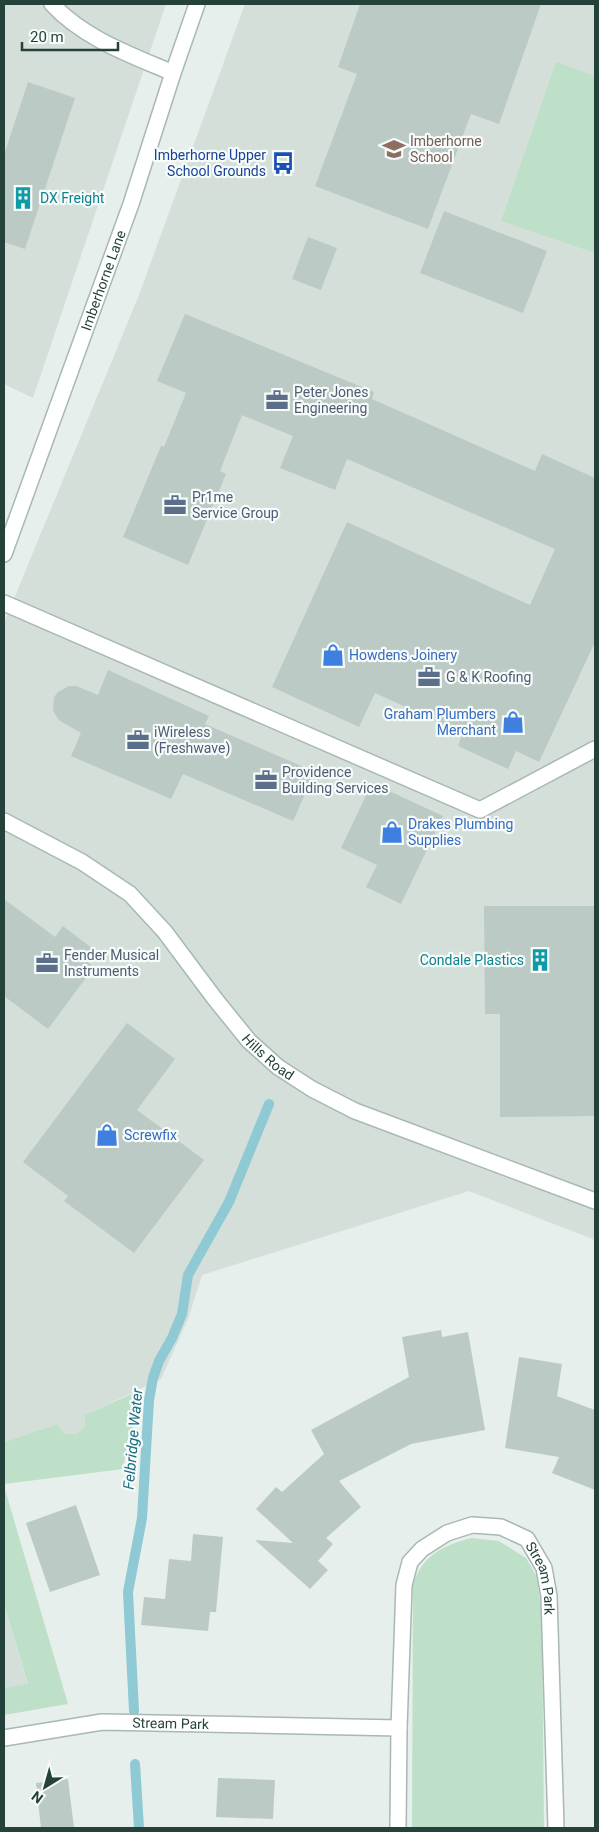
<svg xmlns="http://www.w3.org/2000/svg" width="599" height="1832" font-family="Roboto,sans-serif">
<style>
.built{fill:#d4dfda}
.green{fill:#bfe0c8}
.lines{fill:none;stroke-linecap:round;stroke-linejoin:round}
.stream{stroke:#8ec9d4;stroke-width:10}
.building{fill:#bbcac4}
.minor-casing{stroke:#a8b8b2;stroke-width:18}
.tertiary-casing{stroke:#a8b8b2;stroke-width:18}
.minor{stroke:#fff;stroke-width:15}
.tertiary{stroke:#fff;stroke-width:15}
.labels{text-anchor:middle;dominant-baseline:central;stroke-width:4.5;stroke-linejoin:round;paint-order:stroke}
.education-label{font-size:14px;fill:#785e54;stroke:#f7fbf9;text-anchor:start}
.transit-label{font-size:14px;fill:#164399;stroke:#f7fbf9;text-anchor:end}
.culture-label{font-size:14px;fill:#0d838f;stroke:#f7fbf9;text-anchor:start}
.street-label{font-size:14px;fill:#24423a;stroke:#f7fbf9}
.service-label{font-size:14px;fill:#4e5e75;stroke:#f7fbf9;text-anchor:start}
.shop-label{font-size:14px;fill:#366cbe;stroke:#f7fbf9;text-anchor:start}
.water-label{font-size:15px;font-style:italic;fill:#1c6f80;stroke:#f7fbf9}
</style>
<rect width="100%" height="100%" fill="#e6efeb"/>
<path class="built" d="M 4,4 L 166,4 L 33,398 L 4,384 Z
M 245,4 L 595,4 L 595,1240 L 469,1191 L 202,1275 L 188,1319 L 161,1379 L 85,1415 L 85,1426 L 76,1434 L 64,1433 L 57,1424 L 4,1442 L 4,623 L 139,295 Z
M 4,1604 L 28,1685 L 4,1688 Z"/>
<path class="green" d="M 556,62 L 595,76 L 595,253 L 501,221 Z
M 136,1392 L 133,1430 L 128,1438 L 123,1469 L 4,1484 L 4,1442 L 57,1424 L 64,1433 L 76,1434 L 85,1426 L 85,1415 Z
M 4,1486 L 68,1704 L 4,1715 L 4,1688 L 28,1684 L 4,1604 Z
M 472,1538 L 499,1541 L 526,1558 L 537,1577 L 542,1617 L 544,1828 L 412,1828 L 413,1585 C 422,1555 444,1545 472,1538 Z"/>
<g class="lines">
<path class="stream" d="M 134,1711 L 128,1592 L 142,1518 L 149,1400 L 153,1378 L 159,1361 L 172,1338 L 182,1314 L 188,1275 L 229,1202 L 269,1104
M 135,1764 L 139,1828"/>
</g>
<path class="building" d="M 360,4 L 541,4 L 499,124 L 471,114 L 428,229 L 315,186 L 357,74 L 338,67 Z
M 28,82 L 75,98 L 25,249 L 4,242 L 4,155 Z
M 444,211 L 547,251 L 523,313 L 420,273 Z
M 308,237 L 337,248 L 321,290 L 292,279 Z
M 185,314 L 374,392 L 372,399 L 535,471 L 542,454 L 595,478 L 595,642 L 539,762 L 516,751 L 508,769 L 458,746 L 463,733 L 375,693 L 359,727 L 272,687 L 347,522 L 530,605 L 555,549 L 347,459 L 335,490 L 280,468 L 293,436 L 242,415 L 220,471 L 226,474 L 188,565 L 123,537 L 161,446 L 164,447 L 186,393 L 157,381 Z
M 108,670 L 209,716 L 205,724 L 315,772 L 293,821 L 183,774 L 171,799 L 71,756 L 81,733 L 60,721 L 56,716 L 53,710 L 54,697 L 58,692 L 69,686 L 76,686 L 98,695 Z
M 372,783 L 443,816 L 401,904 L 366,887 L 377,865 L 341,848 Z
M 4,899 L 55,937 L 63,926 L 93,949 L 85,960 L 94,967 L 48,1029 L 4,996 Z
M 484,906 L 595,906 L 595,1116 L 500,1117 L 500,1014 L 485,1014 Z
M 127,1023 L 175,1059 L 137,1110 L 204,1160 L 134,1253 L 64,1201 L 68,1196 L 23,1162 Z
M 441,1330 L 442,1337 L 468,1332 L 485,1430 L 411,1444 L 339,1481 L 361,1507 L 326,1538 L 333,1544 L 318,1561 L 328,1570 L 310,1589 L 255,1540 L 293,1543 L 256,1509 L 276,1487 L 282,1492 L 324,1454 L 311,1430 L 409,1377 L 402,1337 Z
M 519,1357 L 562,1364 L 557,1396 L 595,1410 L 595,1490 L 552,1473 L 559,1457 L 505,1448 Z
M 76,1505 L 100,1575 L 50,1592 L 26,1523 Z
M 193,1534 L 223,1537 L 216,1612 L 210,1612 L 208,1631 L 141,1625 L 144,1597 L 165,1599 L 169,1559 L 191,1561 Z
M 218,1778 L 275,1780 L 273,1819 L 216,1817 Z
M 68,1779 L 74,1828 L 41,1828 L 36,1783 Z"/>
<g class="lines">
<defs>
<g id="minor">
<path d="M 52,4 C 83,38 131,55 173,73"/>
<path d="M 4,603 L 480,810 L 595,749"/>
<path id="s1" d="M 4,821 L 82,862 L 130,894 L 165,932 L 215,999 L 249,1041 L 278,1067 L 312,1089 L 355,1111 L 595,1201"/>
<path id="s2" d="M 4,1738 L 102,1722 L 399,1728"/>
<path id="s3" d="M 398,1828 L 399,1728 L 404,1585 L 410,1562 L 422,1549 L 447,1533 L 472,1525 L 501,1527 L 527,1539 L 544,1568 L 549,1596 L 556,1828"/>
</g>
<g id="tertiary">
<path id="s4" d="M 4,554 L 131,204 L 173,73 L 197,4"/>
</g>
</defs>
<use href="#minor" class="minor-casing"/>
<use href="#tertiary" class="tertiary-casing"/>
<use href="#minor" class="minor"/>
<use href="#tertiary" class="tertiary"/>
</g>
<defs>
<symbol id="school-bare" viewBox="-9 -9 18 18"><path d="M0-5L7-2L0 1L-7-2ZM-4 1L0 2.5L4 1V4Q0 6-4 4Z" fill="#8d6e63" stroke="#f7fbf9" stroke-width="2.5" paint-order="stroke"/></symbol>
<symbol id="bus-bare" viewBox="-9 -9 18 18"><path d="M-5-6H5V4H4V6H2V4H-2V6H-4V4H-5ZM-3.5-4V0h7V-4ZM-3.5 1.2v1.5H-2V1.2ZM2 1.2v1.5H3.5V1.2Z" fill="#1a4fb4" stroke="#f7fbf9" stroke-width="2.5" paint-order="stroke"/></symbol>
<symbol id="building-bare" viewBox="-9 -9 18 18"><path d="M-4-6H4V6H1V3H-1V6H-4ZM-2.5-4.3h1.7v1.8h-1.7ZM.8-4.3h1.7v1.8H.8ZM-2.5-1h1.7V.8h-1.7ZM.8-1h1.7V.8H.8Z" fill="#0f9aa8" stroke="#f7fbf9" stroke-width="2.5" paint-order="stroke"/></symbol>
<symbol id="office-bare" viewBox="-9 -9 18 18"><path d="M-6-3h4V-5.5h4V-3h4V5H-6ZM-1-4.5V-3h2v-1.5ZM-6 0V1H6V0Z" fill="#5c6f8a" stroke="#f7fbf9" stroke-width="2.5" paint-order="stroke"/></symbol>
<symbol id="shop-bare" viewBox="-9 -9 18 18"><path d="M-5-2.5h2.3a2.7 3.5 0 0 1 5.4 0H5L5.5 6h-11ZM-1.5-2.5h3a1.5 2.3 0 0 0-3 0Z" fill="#3f7fe0" stroke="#f7fbf9" stroke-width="2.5" paint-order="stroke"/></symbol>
</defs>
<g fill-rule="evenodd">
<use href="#school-bare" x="378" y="133" width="32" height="32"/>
<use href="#bus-bare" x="267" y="147" width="32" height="32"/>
<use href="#building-bare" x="7" y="182" width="32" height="32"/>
<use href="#office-bare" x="261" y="384" width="32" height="32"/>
<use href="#office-bare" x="159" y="489" width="32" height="32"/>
<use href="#shop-bare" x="317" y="639" width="32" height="32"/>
<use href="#office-bare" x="413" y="661" width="32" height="32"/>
<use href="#shop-bare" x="497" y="706" width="32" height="32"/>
<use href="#office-bare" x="122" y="724" width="32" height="32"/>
<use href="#office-bare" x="250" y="764" width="32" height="32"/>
<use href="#shop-bare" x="376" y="816" width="32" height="32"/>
<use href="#building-bare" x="524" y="944" width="32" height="32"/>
<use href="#office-bare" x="31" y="947" width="32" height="32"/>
<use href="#shop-bare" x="91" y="1119" width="32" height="32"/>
</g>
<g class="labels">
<g class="education-label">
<text x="410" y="141">Imberhorne<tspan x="410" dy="16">School</tspan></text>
</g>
<g class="transit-label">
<text x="266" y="155">Imberhorne Upper<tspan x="266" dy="16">School Grounds</tspan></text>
</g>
<g class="culture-label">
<text x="40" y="198">DX Freight</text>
<text x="524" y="960" text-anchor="end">Condale Plastics</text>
</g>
<g class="street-label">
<text stroke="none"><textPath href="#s4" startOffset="291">Imberhorne Lane</textPath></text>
<text stroke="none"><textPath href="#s1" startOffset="360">Hills Road</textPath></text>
<text stroke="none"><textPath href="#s3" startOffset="441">Stream Park</textPath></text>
<text stroke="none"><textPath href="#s2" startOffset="168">Stream Park</textPath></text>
</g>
<g class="service-label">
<text x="294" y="392">Peter Jones<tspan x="294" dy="16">Engineering</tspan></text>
<text x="192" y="497">Pr1me<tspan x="192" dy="16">Service Group</tspan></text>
<text x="446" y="677">G &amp; K Roofing</text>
<text x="154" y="732">iWireless<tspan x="154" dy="16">(Freshwave)</tspan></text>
<text x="282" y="772">Providence<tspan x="282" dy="16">Building Services</tspan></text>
<text x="64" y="955">Fender Musical<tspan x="64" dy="16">Instruments</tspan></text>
</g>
<g class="shop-label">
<text x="349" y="655">Howdens Joinery</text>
<text x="496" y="714" text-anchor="end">Graham Plumbers<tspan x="496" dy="16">Merchant</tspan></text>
<text x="408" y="824">Drakes Plumbing<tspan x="408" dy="16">Supplies</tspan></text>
<text x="124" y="1135">Screwfix</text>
</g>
<g class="water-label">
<text transform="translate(133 1439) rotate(-85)">Felbridge Water</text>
</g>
</g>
<rect width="599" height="1832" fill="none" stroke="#24423a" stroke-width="10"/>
<g transform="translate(45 1787) rotate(217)" stroke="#f7fbf9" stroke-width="4" paint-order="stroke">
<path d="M0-4L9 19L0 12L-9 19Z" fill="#24423a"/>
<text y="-8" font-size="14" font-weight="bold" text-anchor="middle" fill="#24423a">N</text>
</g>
<path d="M22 42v8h96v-8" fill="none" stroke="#24423a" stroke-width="2.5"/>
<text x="30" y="42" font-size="15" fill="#24423a" stroke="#f7fbf9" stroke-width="4" paint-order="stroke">20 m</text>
</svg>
